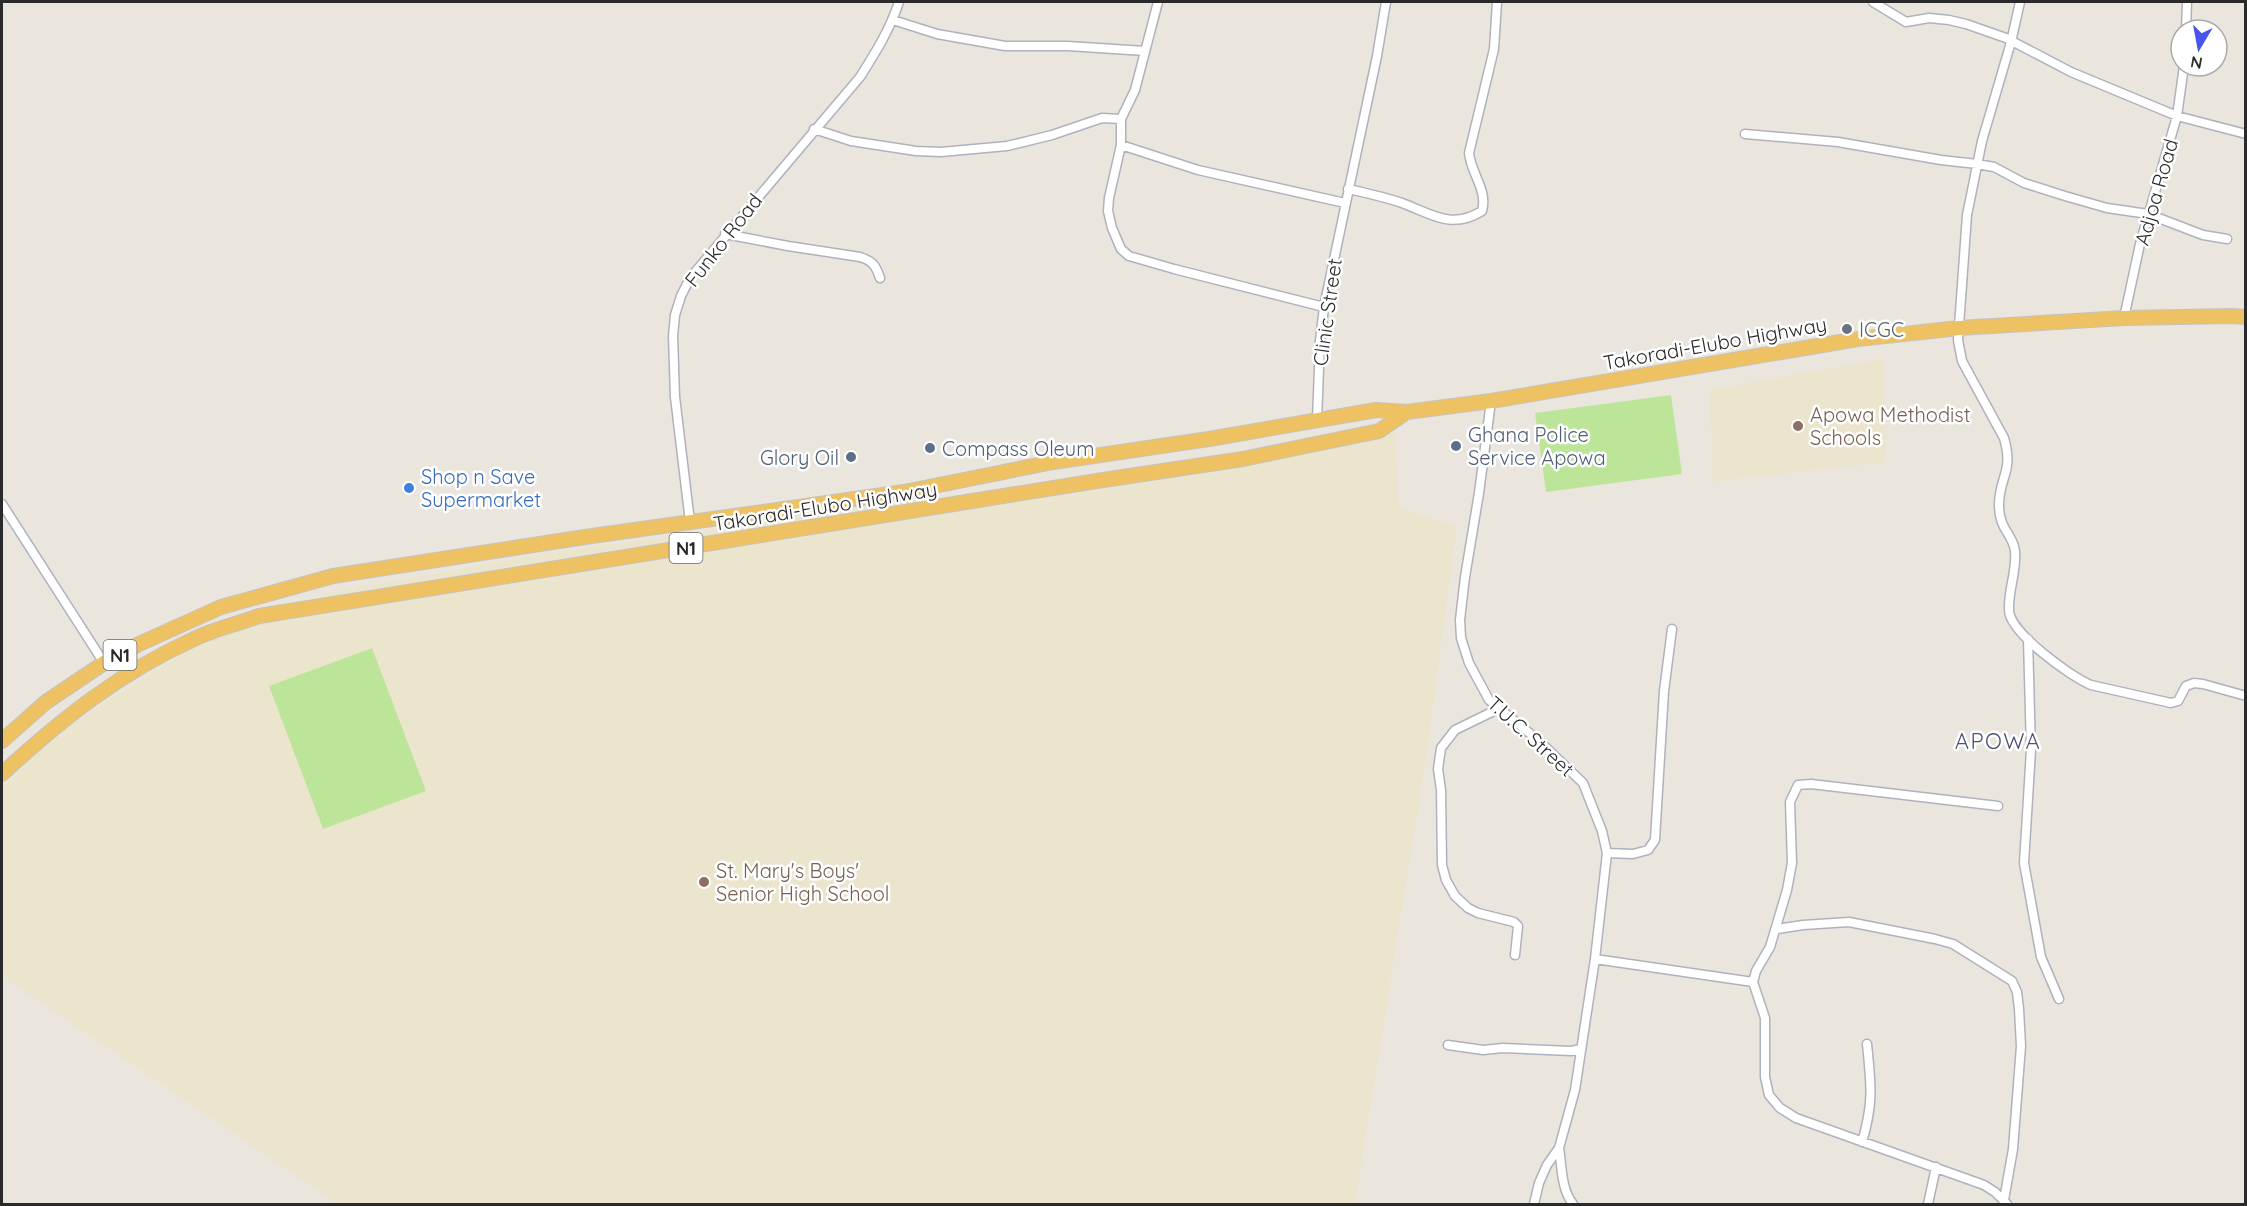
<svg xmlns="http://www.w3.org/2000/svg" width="2247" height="1206" font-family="Quicksand,sans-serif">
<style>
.education{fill:#ece5cd}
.pitch{fill:#bde599}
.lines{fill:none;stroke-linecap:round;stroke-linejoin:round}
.minor-casing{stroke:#b0b1bd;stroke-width:11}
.trunk-casing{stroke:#c3c3c3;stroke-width:16}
.minor{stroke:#fff;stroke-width:8}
.trunk{stroke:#eec262;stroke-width:14}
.worship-dot{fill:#6b7280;stroke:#fff;stroke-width:2}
.education-dot{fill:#8d6e63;stroke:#fff;stroke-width:2}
.service-dot{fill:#5c6f8a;stroke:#fff;stroke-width:2}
.shop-dot{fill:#3f7fe0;stroke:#fff;stroke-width:2}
.labels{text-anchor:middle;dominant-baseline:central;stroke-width:5;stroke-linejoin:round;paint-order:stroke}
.shield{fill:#fff;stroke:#6a6a6a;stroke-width:1.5}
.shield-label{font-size:18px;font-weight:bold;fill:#2a2a2a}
.street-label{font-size:20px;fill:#2a2a2a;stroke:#fff}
.worship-label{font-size:20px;fill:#5b616d;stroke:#fff;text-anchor:start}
.education-label{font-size:20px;fill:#785e54;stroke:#fff;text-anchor:start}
.service-label{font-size:20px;fill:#4e5e75;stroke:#fff;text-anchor:start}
.shop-label{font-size:20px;fill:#366cbe;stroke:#fff;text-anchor:start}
.quarter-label{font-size:22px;letter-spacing:1.5px;fill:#4d5177;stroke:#fff}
</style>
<rect width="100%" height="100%" fill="#ebe6dd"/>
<path class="education" d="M 1883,359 L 1886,462 L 1713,482 L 1709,390 Z
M 1396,433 L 1399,508 L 1457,526 L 1426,759 L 1355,1204 L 338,1204 L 2,976 L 2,788 L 56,734 L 173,659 L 239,621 L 327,593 L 546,553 Z"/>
<path class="pitch" d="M 1671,395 L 1682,474 L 1546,492 L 1535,413 Z
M 372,648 L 426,791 L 323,829 L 269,686 Z"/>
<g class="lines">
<defs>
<path id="minor" d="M 1158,2 L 1135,90 L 1121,119 L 1121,145 L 1109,198 L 1108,211 L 1112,228 L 1121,249 L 1129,256 L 1174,269 L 1324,307
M 1873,2 L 1906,22 L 1929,18 L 1949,20 L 1966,24 L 2006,38 L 2071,72 L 2177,116 L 2246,134
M 2020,2 L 2011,42 L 1982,141 L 1967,215 L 1958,340 L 1962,361 L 2004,438 C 2014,472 1999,477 1999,505 C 1999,530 2013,534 2015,551 C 2017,571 2008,590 2009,610 C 2009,632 2071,677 2091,685 L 2171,703 L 2178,701 L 2186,686 L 2194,683 L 2203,684 L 2246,696
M 893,20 L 937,34 L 1005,46 L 1068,46 L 1145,51
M 2186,30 L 2187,2
M 814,129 L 851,141 L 916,151 L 941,152 L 1007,146 L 1052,135 L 1102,118 L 1121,119
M 1745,134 L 1838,142 L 1941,160 L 1977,164 L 1994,167 L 2024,183 L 2065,196 L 2107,208 L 2148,214 L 2203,235 L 2227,239
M 1121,145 L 1198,170 L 1345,203
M 1348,189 C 1366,193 1385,197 1402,203 C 1432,214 1451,230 1482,211 C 1488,190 1471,174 1469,153 L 1494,49 L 1497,2
M 725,234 L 788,246 L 860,257 C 873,261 876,266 880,278
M 2124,318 L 2140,244 L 2177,116 L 2184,66
M 1491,401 L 1479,493 L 1465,577 L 1460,620 L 1461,638 L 1469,663 L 1489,700 L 1538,740 L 1583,783 L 1602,831 L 1607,853 L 1595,959 L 1575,1090 L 1559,1148 L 1547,1165 L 1539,1183 L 1534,1204
M 1317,421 L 1320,341 L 1324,307 L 1377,56 L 1386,2
M 2,504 L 104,663
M 690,522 L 675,397 L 673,336 L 675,315 L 681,296 L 690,278 L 860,77 C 876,52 890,29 899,2
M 2028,639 L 2031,750 L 2024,863 L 2041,957 L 2059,999
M 1498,709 L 1455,730 L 1441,748 L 1438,769 L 1441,790 L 1442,865 L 1446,880 L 1455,896 L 1468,908 L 1478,913 L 1514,922 L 1518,926 L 1515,955
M 1998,806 L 1811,784 L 1798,785 L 1790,802 L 1792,863 L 1787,890 L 1770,947 L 1756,971 L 1753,982 L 1765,1018 L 1765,1077 L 1769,1095 L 1780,1108 L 1796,1118 L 1984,1185 L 1995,1192 L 2007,1204
M 1607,853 L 1633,854 L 1648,850 L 1655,840 L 1664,691 L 1672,629
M 1777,929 L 1803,925 L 1849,922 L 1935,939 L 1953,944 L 2012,981 L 2017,992 L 2019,1009 L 2021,1046 L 2013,1149 L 2004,1200
M 1595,959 L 1753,982
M 1448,1045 L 1483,1050 L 1503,1048 L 1571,1051 L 1581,1049
M 1862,1142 C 1874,1102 1871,1084 1867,1044
M 1559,1148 C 1562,1167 1561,1189 1573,1204
M 1928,1204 L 1936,1167"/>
<path id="trunk" d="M 2,741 L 46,702 L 104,663 L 139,644 L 221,607 L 333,576 L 585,537 L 904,492 L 1053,462 L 1209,439 L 1376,410 L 1407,412 L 1491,401 L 1858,339 L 1959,328 L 2124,318 L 2233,316 L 2246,317
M 2,774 C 60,720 121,672 194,639 C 214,629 238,624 259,616 L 1103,480 L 1243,459 L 1379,431 L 1407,412"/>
</defs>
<use href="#minor" class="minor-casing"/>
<use href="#trunk" class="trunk-casing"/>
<use href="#minor" class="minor"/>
<use href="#trunk" class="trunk"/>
</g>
<circle class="worship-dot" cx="1847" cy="329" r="6"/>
<g class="education-dot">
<circle cx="1798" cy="426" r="6"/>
<circle cx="704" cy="882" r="6"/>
</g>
<g class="service-dot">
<circle cx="1456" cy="446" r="6"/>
<circle cx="930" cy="448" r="6"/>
<circle cx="851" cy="457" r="6"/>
</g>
<circle class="shop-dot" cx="409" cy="488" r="6"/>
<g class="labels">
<g class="shield">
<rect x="669.5" y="533" width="33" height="30" rx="4.5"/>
<rect x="103.5" y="640" width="33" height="30" rx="4.5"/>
</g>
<g class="shield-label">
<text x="686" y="548">N1</text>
<text x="120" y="655">N1</text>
</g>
<g class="street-label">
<text transform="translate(2156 192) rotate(-74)">Adjoa Road</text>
<text transform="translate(723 240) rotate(-52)">Funko Road</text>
<text transform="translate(1327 312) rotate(-82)">Clinic Street</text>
<text transform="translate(1715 343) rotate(-10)">Takoradi-Elubo Highway</text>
<text transform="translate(825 506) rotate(-9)">Takoradi-Elubo Highway</text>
<text transform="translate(1531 736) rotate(42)">T.U.C. Street</text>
</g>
<g class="worship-label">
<text x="1859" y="329">ICGC</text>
</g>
<g class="education-label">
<text x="1810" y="414">Apowa Methodist<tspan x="1810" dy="23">Schools</tspan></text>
<text x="716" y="870">St. Mary's Boys'<tspan x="716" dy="23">Senior High School</tspan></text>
</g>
<g class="service-label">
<text x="1468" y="434">Ghana Police<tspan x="1468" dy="23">Service Apowa</tspan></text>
<text x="942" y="448">Compass Oleum</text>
<text x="839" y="457" text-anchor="end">Glory Oil</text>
</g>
<g class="shop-label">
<text x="421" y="476">Shop n Save<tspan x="421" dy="23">Supermarket</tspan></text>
</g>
<g class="quarter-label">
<text x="1998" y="741">APOWA</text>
</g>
</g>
<rect width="2247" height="1206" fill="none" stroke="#2a2a2a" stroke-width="6"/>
<g transform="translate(2199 48) rotate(190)"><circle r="28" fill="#ffffff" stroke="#aaaaaa" stroke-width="1.5"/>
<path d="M0-4.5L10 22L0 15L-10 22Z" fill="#4655ee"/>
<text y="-9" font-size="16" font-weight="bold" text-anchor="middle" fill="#2a2a2a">N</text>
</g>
</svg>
